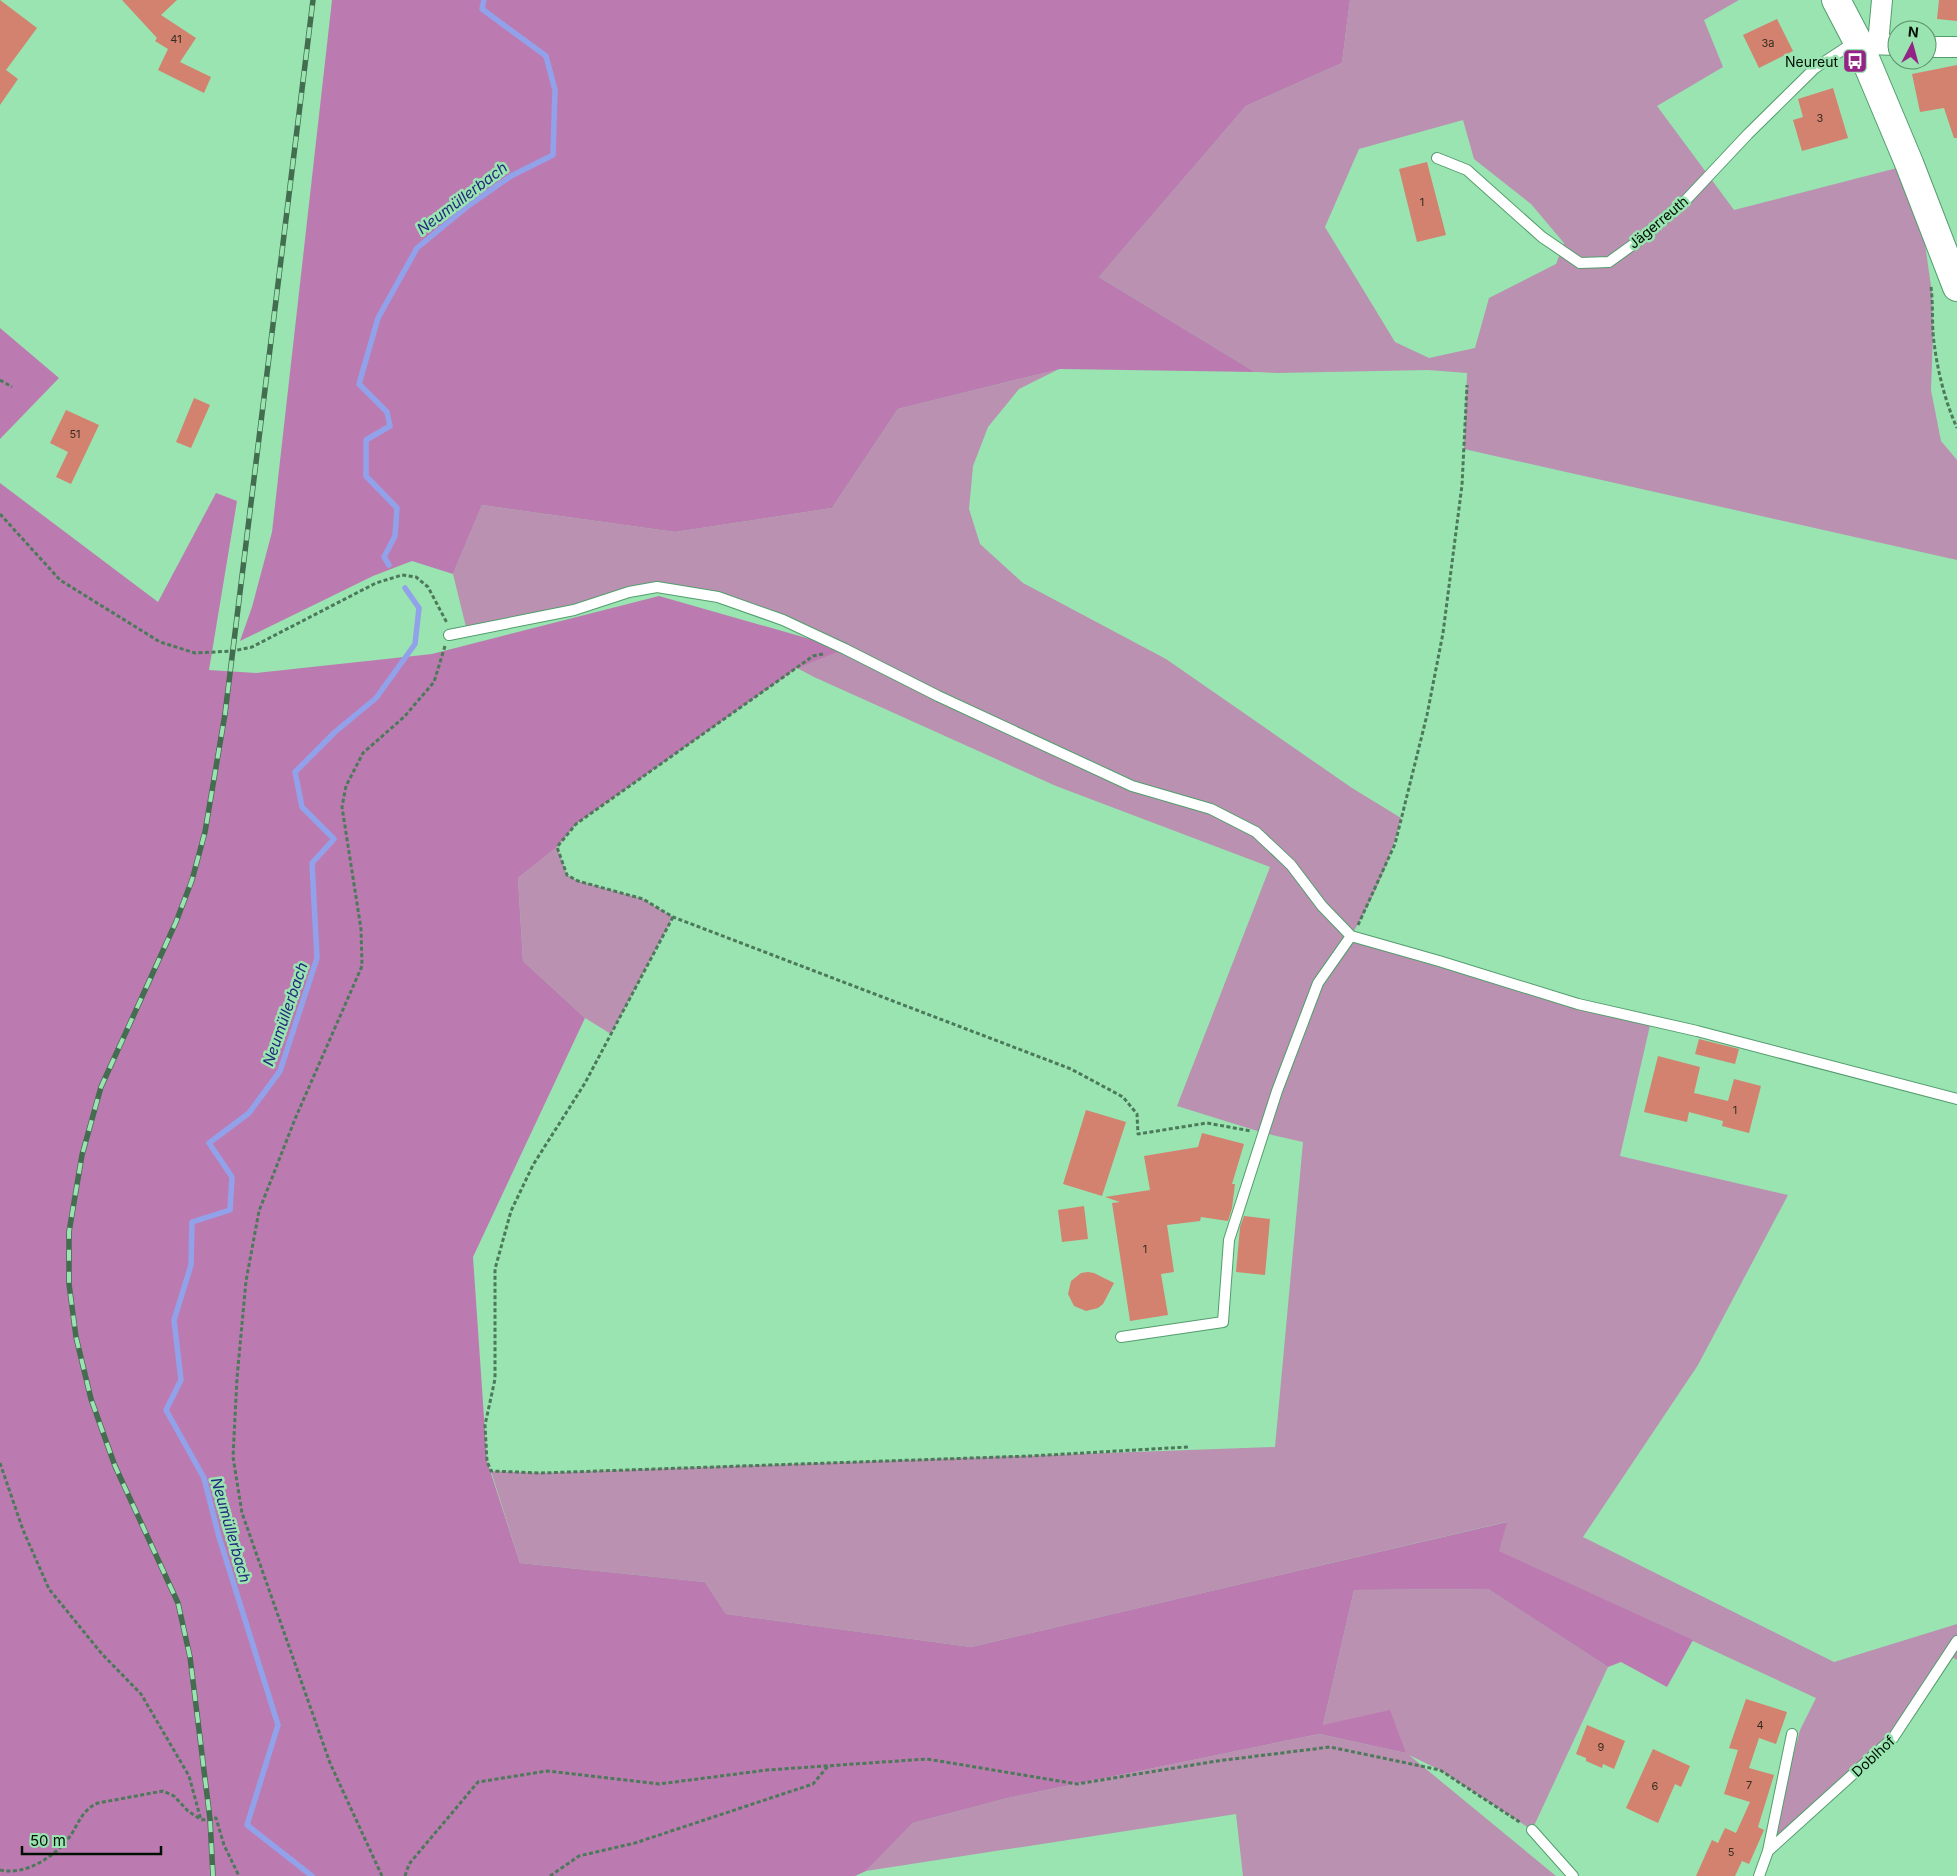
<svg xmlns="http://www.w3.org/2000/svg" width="1957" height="1876" font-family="Inter,sans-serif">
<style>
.green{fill:#ba91b1;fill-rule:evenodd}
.forest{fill:#bc7bb0}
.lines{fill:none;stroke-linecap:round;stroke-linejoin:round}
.stream{stroke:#92a2ea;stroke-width:5.5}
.building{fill:#d2826f}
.lane-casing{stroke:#539d6d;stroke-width:12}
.street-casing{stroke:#539d6d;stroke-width:22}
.secondary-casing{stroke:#539d6d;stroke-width:30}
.path{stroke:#4b7959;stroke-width:3;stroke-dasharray:4 2.5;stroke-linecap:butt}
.lane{stroke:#fff;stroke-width:10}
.street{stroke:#fff;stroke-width:20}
.secondary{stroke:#fff;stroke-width:28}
.rail-casing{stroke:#436d4f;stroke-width:5.5}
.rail{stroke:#99e4b1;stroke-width:4;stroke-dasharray:11;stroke-linecap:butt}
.labels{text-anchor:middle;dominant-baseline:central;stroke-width:5;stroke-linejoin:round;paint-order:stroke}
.number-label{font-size:11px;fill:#342d1f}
.poi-label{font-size:14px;fill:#001104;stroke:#99e4b1;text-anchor:end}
.street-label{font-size:14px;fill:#001104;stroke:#99e4b1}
.water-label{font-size:15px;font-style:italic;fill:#24297b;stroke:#99e4b1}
</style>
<rect width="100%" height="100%" fill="#99e4b1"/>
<path class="green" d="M 1350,0 L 1739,0 L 1704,20 L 1723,67 L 1657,106 L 1734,210 L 1897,168 L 1924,237 L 1932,293 L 1933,334 L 1931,390 L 1941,441 L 1957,460 L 1957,560 L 1464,449 L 1467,373 L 1428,370 L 1277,373 L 1255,372 L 1099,277 L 1246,106 L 1342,63 ZM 1463,120 L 1474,159 L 1531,204 L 1564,243 L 1556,264 L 1489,298 L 1475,348 L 1429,358 L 1395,342 L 1325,227 L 1359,149 Z
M 1059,369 L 1019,389 L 988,427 L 973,466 L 969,509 L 980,544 L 1023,583 L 1166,659 L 1352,788 L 1401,818 C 1391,859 1373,900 1351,936 L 1651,1021 L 1620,1156 L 1788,1195 L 1698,1365 L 1583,1537 L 1834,1662 L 1957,1624 L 1957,1660 L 1949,1655 L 1893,1738 L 1768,1851 L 1800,1730 L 1816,1698 L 1498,1551 L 1506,1522 L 971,1647 L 726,1614 L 705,1582 L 520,1563 L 491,1471 L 541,1473 L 1275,1447 L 1303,1142 L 1264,1133 L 1177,1106 L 1270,867 L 1056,786 L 814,677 L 797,668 L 813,656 L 844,649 L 718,597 L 657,587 L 467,631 L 453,574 L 482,505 L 675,532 L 832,508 L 898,409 Z
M 557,847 L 567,875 L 578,881 L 643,899 L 673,917 L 611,1034 L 585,1018 L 523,961 L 518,878 Z
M 1488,1589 L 1608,1667 L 1532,1830 L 1440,1770 L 1409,1755 L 1556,1876 L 1243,1876 L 1236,1814 L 866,1871 L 913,1823 L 1008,1798 L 1319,1734 L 1406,1753 L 1323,1725 L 1354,1590 Z"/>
<path class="forest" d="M 332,0 L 1350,0 L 1342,63 L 1246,106 L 1099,277 L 1255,372 L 1060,369 L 898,409 L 832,508 L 675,532 L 482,505 L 453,574 L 412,561 L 373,576 L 240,641 L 252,607 L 272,532 Z
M 0,328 L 59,378 L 0,439 Z
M 0,483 L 158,602 L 216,493 L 237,501 L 209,670 L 256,673 L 432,654 L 659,596 L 845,649 L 797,668 L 576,824 L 557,847 L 518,878 L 523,961 L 585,1018 L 473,1257 L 487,1461 L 520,1563 L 705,1582 L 726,1614 L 971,1647 L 1507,1522 L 1499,1551 L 1693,1640 L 1667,1687 L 1621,1662 L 1608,1667 L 1488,1589 L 1354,1590 L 1323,1725 L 1390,1710 L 1406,1753 L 1319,1734 L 1008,1798 L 913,1823 L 866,1871 L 855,1876 L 0,1876 Z"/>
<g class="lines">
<path class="stream" d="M 389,565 L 384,557 L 395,536 L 397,508 L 366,476 L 366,440 L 390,426 L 387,412 L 359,384 L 378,318 L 417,248 L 468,206 L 511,176 L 553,155 L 555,90 L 546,56 L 482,9 L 484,0
M 312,1876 L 247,1825 L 278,1725 L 219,1537 L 204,1478 L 166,1410 L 181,1380 L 174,1320 L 191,1265 L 192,1222 L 230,1210 L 232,1177 L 209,1143 L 249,1113 L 280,1071 L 317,958 L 312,863 L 334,839 L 302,807 L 295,772 L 335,732 L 376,698 L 415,644 L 419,608 L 405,588"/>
</g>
<path class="building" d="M 0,0 L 37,28 L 6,70 L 18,79 L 0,105 Z
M 122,0 L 177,0 L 161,15 L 196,38 L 180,62 L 211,77 L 204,93 L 158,70 L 168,49 L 155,41 L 157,38 Z
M 1939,0 L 1957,0 L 1957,21 L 1937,19 Z
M 1777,19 L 1793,51 L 1759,68 L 1743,35 Z
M 1957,65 L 1957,138 L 1954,138 L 1944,108 L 1920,112 L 1912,74 Z
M 1833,88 L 1848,138 L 1802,151 L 1793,120 L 1803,117 L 1798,99 Z
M 1427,162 L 1446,235 L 1417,242 L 1399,169 Z
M 194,398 L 210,405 L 191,448 L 176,442 Z
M 66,410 L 99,425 L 71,484 L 56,477 L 68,452 L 50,443 Z
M 1699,1039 L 1739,1049 L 1735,1064 L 1695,1054 Z
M 1658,1056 L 1700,1067 L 1694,1093 L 1728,1101 L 1734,1079 L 1761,1086 L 1749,1133 L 1722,1126 L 1723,1121 L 1689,1112 L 1687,1122 L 1644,1112 Z
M 1086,1110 L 1126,1122 L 1102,1196 L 1063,1184 Z
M 1202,1133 L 1244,1144 L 1232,1184 L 1235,1184 L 1232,1208 L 1228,1221 L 1201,1217 L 1200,1221 L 1167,1225 L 1174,1272 L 1161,1274 L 1168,1315 L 1130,1321 L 1112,1203 L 1120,1202 L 1105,1197 L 1150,1190 L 1144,1156 L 1198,1147 Z
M 1084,1206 L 1088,1239 L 1062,1242 L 1058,1210 Z
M 1244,1216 L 1270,1219 L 1265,1275 L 1236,1272 L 1240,1227 Z
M 1088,1272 L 1094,1273 L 1114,1283 L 1103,1304 L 1098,1308 L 1086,1311 L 1074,1306 L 1068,1294 L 1071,1281 L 1081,1273 Z
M 1746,1699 L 1787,1712 L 1776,1744 L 1759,1738 L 1749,1768 L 1774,1775 L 1758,1827 L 1764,1830 L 1749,1864 L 1742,1861 L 1735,1876 L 1696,1876 L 1712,1840 L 1718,1843 L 1725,1828 L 1736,1833 L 1750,1802 L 1724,1794 L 1738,1750 L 1729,1748 Z
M 1587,1725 L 1625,1741 L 1614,1769 L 1603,1764 L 1602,1768 L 1586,1761 L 1586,1758 L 1576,1754 Z
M 1653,1749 L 1690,1766 L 1681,1787 L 1675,1784 L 1658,1823 L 1626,1808 Z"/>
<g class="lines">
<defs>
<path id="lane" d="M 1437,158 L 1467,170 L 1542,237 L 1580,263 L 1609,262 L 1638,241 L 1686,200 L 1748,134 L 1815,68 L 1847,47 L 1858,44
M 449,635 L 574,610 L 629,592 L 657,587 L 718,597 L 783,620 L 845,649 L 938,696 L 1132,786 L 1211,809 L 1256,832 L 1291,865 L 1322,906 L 1351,936 L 1439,961 L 1578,1004 L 1697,1031 L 1957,1099
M 1121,1337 L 1223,1322 L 1229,1240 L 1277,1091 L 1318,983 L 1351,936
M 1532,1830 L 1573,1876
M 1768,1851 L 1893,1738 L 1957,1641
M 1759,1876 L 1768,1851 L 1792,1734"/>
<path id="street" d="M 1866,44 L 1897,45
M 1878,44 L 1882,0
M 1927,47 L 1957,47"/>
<path id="secondary" d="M 1836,0 L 1859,44 L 1909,163 L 1957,287"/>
</defs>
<use href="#lane" class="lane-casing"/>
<use href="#street" class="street-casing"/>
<use href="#secondary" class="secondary-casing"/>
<path class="path" d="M 1931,287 C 1933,302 1932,318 1933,333 C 1936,365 1944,399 1957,428
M 0,380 L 12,387
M 0,514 L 60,580 L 160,642 L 195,653 L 233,651 L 252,647 L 376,583 L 402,575 L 416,577 L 428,587 L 447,623
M 823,654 L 813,656 L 576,824 L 557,847 L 567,875 L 578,881 L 643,899 L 673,917 L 1071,1069 L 1123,1097 L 1137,1114 L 1138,1134 L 1207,1123 L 1251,1131
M 673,917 L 585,1083 L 533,1165 L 511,1211 L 495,1269 L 495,1379 L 485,1425 L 487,1461 L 491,1471 L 541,1473 L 1030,1456 L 1188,1447
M 1358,925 L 1395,844 L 1427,715 L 1443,633 L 1462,485 L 1467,385
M 0,1463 L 23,1530 L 49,1589 L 102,1654 L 141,1694 L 189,1776 L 201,1820 L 216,1818 L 224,1845 L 239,1876
M 0,1870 C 26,1876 56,1856 71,1835 C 79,1822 83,1809 98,1803 L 163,1791 L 174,1796 L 188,1811 L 200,1819
M 382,1876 L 330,1763 L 242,1513 L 233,1457 L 237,1378 L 246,1281 L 259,1211 L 295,1119 L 362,966 L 361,929 L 342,807 L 346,786 L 363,753 L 404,717 L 434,682 L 445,646
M 405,1876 L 409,1864 L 478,1782 L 547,1771 L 659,1784 L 767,1770 L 927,1759 L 1077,1784 L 1217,1761 L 1330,1747 L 1440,1770 L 1521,1823
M 550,1876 L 579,1856 L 635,1843 L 813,1784 L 828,1766"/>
<use href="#lane" class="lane"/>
<use href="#street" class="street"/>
<use href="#secondary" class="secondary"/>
<defs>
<path id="rail" d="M 213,1876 L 210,1819 L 190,1657 L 178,1603 L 115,1466 L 91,1399 L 76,1337 L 69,1284 L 69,1232 L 82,1155 L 101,1087 L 176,922 L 192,880 L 205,832 L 225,714 L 313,0"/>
</defs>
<use href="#rail" class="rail-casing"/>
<use href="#rail" class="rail"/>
</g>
<defs>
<symbol id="bus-square" viewBox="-11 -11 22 22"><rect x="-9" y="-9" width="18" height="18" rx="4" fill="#932384" stroke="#99e4b1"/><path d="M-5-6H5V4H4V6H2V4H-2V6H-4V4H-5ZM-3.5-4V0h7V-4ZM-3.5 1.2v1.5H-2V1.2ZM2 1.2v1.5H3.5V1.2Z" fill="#fff"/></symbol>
</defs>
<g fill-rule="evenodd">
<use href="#bus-square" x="1841" y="47" width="28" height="28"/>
</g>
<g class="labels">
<g class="number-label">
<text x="176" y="39">41</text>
<text x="1768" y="43">3a</text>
<text x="1820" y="118">3</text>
<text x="1422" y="202">1</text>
<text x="75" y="434">51</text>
<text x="1735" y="1110">1</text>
<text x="1145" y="1249">1</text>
<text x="1760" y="1725">4</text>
<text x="1601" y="1747">9</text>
<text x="1749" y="1785">7</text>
<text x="1655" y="1786">6</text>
<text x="1731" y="1852">5</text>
</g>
<g class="poi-label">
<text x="1838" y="61">Neureut</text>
</g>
<g class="street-label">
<text transform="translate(1658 222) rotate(-40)">Jägerreuth</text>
<text transform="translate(1873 1756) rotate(-43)">Doblhof</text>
</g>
<g class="water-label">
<text transform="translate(462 198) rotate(-37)">Neumüllerbach</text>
<text transform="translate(285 1014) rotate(-71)">Neumüllerbach</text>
<text transform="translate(231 1530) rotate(74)">Neumüllerbach</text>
</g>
</g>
<g transform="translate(1912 45) rotate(6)"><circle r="24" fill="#99e4b1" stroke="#5c906c"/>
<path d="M0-4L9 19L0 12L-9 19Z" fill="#932384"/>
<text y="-8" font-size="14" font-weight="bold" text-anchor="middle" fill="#001104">N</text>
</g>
<path d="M22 1846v8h139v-8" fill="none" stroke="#001104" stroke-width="2.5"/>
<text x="30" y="1846" font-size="15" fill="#001104" stroke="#99e4b1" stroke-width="4" paint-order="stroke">50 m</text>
</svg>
